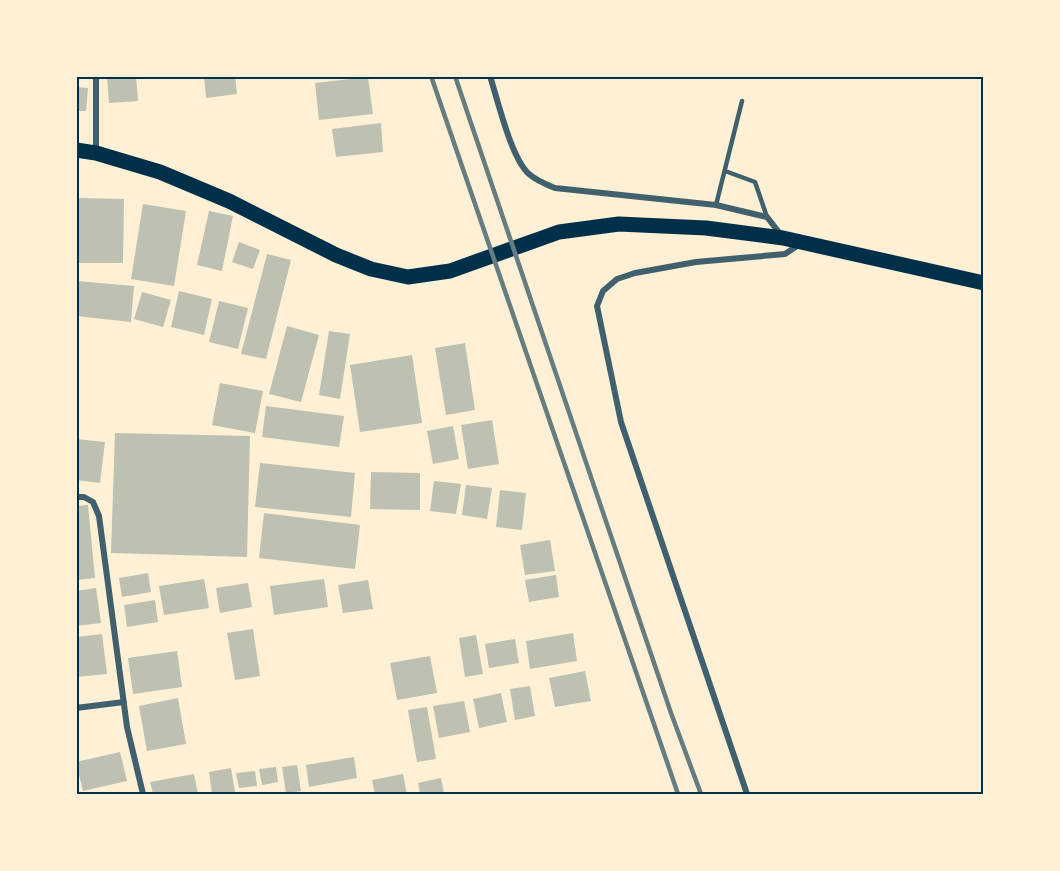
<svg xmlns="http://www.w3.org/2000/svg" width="1060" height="871" font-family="'Source Sans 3',sans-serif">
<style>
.building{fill:#bec0b2}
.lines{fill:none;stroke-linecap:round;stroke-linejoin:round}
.service{stroke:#3f606c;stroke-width:4.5}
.minor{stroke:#3f606c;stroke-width:6}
.primary{stroke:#003049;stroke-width:15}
.rail{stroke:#657d81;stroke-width:4.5}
.neatline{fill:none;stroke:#003049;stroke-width:2}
</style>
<rect width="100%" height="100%" fill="#fdf0d5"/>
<path class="building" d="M 107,76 L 136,76 L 138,101 L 109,103 Z
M 204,76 L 235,76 L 237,94 L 206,98 Z
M 368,77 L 373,114 L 319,120 L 315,83 Z
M 76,87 L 88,88 L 86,111 L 76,111 Z
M 381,123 L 383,152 L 336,157 L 332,129 Z
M 79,198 L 124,199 L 123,263 L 78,263 Z
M 143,204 L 186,211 L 174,286 L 131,279 Z
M 209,211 L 233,216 L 222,271 L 197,265 Z
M 239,242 L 260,250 L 253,269 L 232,262 Z
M 267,254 L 291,260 L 266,359 L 241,354 Z
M 77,281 L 134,286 L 131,322 L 76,316 Z
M 179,291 L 212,299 L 204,335 L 171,327 Z
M 142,292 L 171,300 L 163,327 L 134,319 Z
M 219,301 L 248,308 L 238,349 L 209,342 Z
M 287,326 L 319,335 L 301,402 L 269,394 Z
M 329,331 L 350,334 L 340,399 L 319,395 Z
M 465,343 L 475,410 L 446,415 L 435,348 Z
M 412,355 L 422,423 L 360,432 L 350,365 Z
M 220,383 L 263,391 L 255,433 L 212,425 Z
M 266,406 L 344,416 L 339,447 L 262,437 Z
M 492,420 L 499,464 L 468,469 L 461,425 Z
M 453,426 L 459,459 L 433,464 L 427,431 Z
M 115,433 L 250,436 L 247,557 L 111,553 Z
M 76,439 L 105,442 L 100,483 L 76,480 Z
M 260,463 L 355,473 L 351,517 L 255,507 Z
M 371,472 L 420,473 L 420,510 L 370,509 Z
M 434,481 L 461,484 L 456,514 L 430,511 Z
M 466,485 L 492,488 L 487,519 L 462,515 Z
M 500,490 L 526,493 L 522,530 L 496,527 Z
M 88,505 L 95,578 L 76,580 L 76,506 Z
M 264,513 L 360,525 L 355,569 L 259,558 Z
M 550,540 L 555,571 L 525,575 L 520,545 Z
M 148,573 L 151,592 L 122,597 L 119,578 Z
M 556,575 L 559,597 L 529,602 L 525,580 Z
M 204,579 L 209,608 L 164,615 L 159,586 Z
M 324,579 L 328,607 L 274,615 L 270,586 Z
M 368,580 L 373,609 L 343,613 L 338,585 Z
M 248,583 L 252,607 L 220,613 L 216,588 Z
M 96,588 L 101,623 L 76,626 L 76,591 Z
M 155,600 L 158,622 L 127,627 L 124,605 Z
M 253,629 L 260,676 L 235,680 L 227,633 Z
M 573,633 L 577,661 L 530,669 L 526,641 Z
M 102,634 L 107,674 L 76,677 L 76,637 Z
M 476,635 L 483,674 L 465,677 L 459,638 Z
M 515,639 L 519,663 L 489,668 L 485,644 Z
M 177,651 L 182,687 L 133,694 L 128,658 Z
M 430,656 L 437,693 L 397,700 L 390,663 Z
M 585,671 L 591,701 L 555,707 L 549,678 Z
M 530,686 L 535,716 L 515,720 L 510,689 Z
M 501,693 L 507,722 L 479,728 L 473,699 Z
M 178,698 L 186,744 L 147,751 L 139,706 Z
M 464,701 L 470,732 L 439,738 L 433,706 Z
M 427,707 L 436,759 L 417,762 L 408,710 Z
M 120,752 L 127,781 L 83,791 L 76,762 Z
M 354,757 L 357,778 L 309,787 L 306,765 Z
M 297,765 L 301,791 L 286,793 L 282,767 Z
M 276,767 L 278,782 L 262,785 L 259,769 Z
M 231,768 L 235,792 L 212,794 L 209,772 Z
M 255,771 L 257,786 L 239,788 L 236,773 Z
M 194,774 L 198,794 L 153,794 L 150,782 Z
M 403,774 L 407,794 L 375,794 L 372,780 Z
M 441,778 L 444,794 L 420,794 L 418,783 Z"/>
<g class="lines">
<path class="service" d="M 725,171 L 755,182 L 767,217
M 716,205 L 742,101"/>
<path class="minor" d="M 96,76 L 96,152
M 490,76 C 498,101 511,158 529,174 C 537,181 545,184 555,188 L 716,205 L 767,217 L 781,235
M 76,497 L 84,497 L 93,502 L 99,516 L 127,727 L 143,794
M 76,708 L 124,702
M 747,794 L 621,422 L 597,306 L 603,291 L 617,279 L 635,273 L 696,262 L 785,254 L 800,244"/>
<path class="primary" d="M 76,150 L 96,153 L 160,172 L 229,201 L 336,255 L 371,269 L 408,277 L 450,271 L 559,232 L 619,224 L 706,228 L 783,238 L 984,283"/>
<path class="rail" d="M 431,76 L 678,794
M 455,76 L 671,713 L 701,794"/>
</g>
<rect width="1060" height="871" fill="none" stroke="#fdf0d5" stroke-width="156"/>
<rect x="78" y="78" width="904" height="715" class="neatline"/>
</svg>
